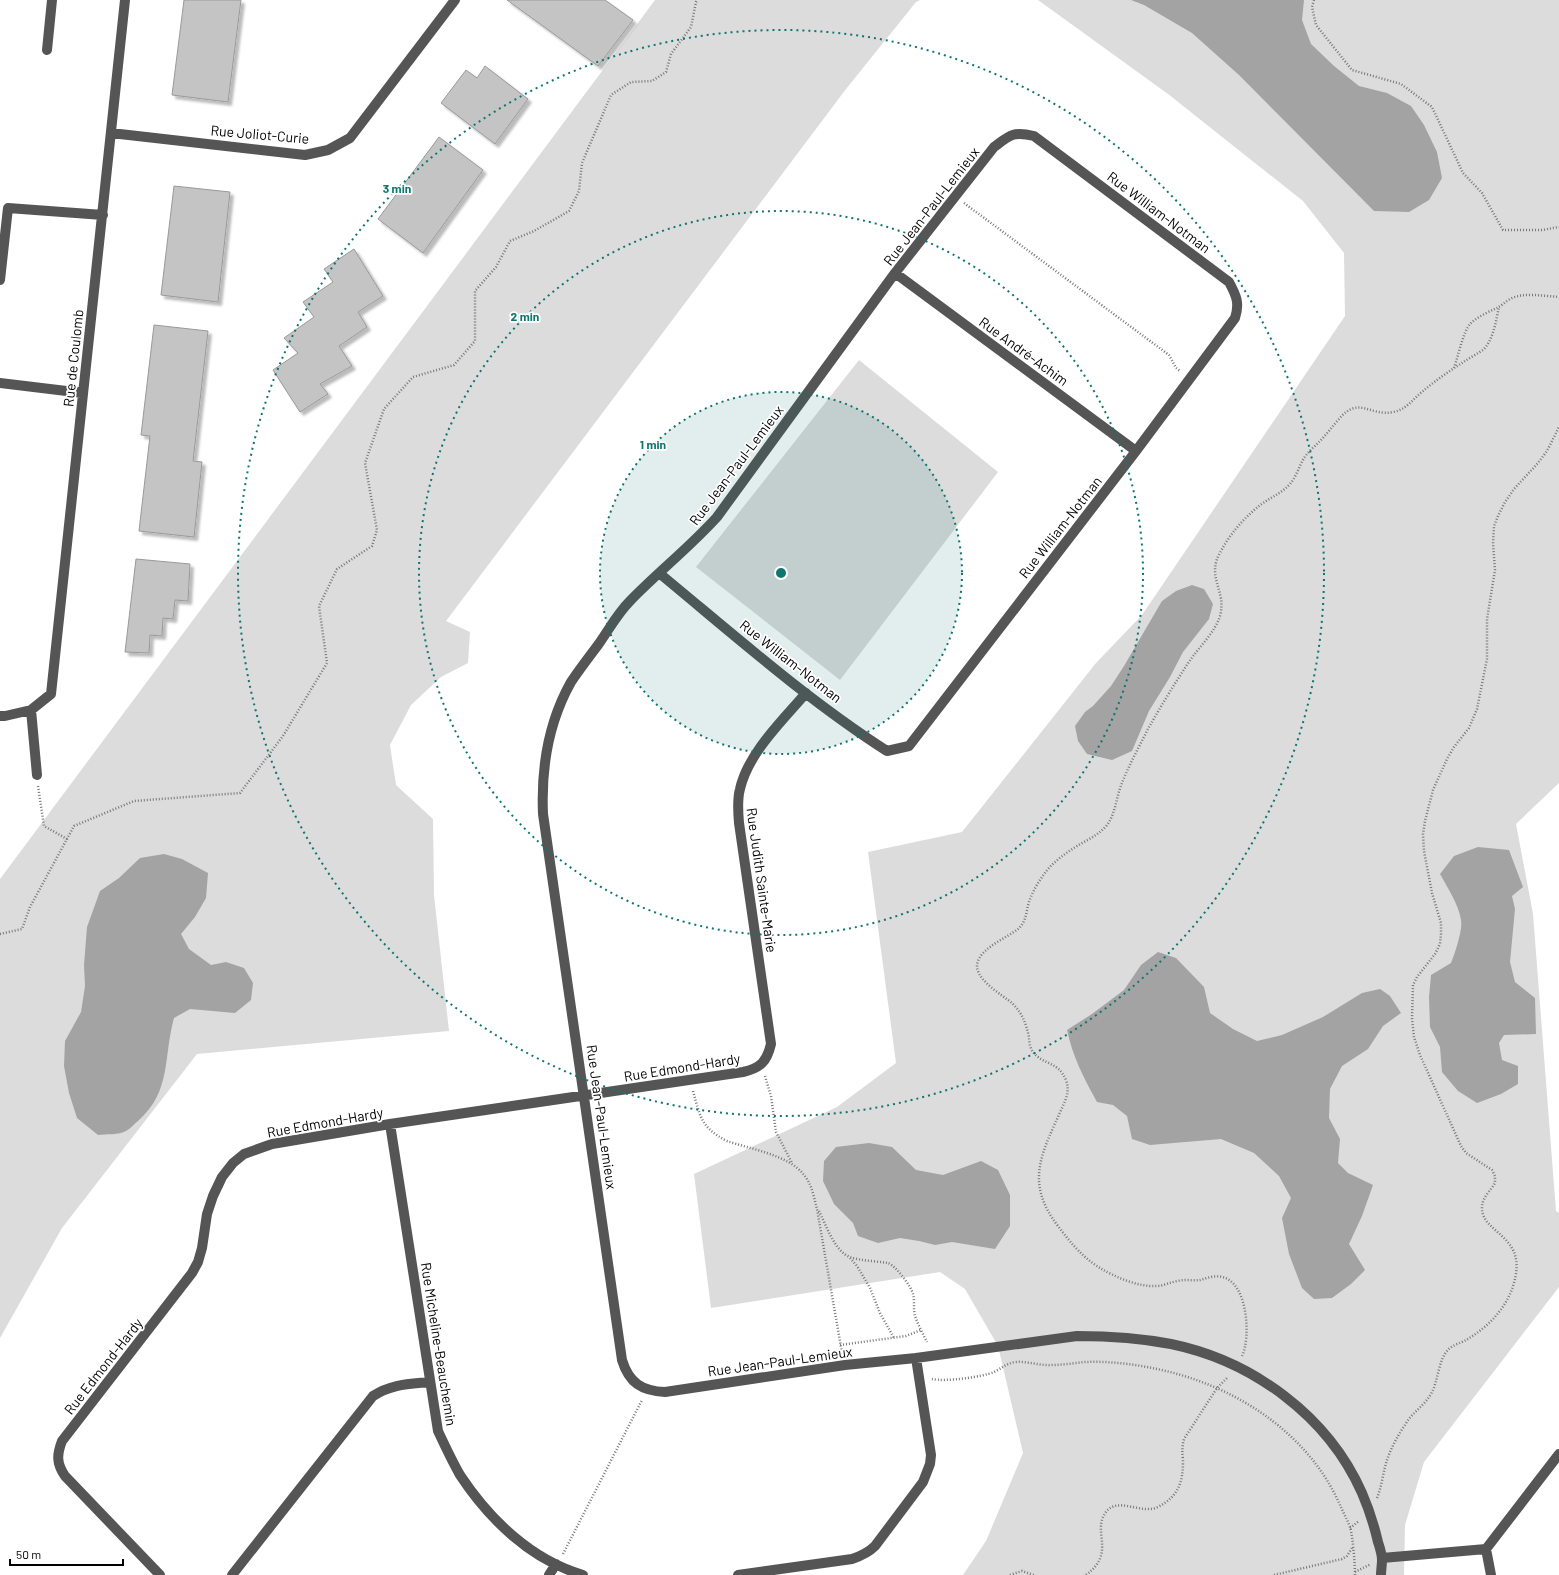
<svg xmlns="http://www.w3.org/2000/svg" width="1559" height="1575" font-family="Barlow,sans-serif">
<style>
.green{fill:#dcdcdc}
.water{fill:#a3a3a3}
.building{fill:#c4c4c4;stroke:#999;filter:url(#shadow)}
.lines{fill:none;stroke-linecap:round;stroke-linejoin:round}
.path{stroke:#777;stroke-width:2.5;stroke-dasharray:1 2;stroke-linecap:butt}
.minor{stroke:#555;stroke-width:10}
.ring{fill:none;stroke:#0f766e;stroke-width:2;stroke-dasharray:2 4}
.labels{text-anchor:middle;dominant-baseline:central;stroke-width:3.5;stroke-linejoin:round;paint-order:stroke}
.street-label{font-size:14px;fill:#000;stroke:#fff}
.centre{fill:#0f766e;stroke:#fff;stroke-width:2}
.ring-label{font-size:12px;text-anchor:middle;font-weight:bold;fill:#0f766e;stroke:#fff;stroke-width:3.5;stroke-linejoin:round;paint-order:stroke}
</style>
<defs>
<filter id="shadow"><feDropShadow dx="3.5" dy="3.5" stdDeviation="1" flood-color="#0004"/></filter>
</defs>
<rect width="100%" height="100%" fill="#fff"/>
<path class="green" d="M 655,0 L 920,0 L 916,2 L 846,89 L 446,621 L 470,632 L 468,663 L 441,677 L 411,705 L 390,745 L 396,785 L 433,819 L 434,895 L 449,1031 L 197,1054 L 62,1228 L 0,1338 L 0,879 Z
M 1038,0 L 1559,0 L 1559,783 L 1516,824 L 1533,914 L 1556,1211 L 1559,1213 L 1559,1287 L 1424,1462 L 1405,1525 L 1404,1575 L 963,1575 L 986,1541 L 1023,1453 L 998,1346 L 965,1289 L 940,1272 L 711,1308 L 694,1174 L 837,1107 L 896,1063 L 868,852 L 962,832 L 1096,663 L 1142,615 L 1345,316 L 1344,253 L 1303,201 L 1168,94 Z
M 859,360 L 998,472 L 840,680 L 696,567 Z"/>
<path class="water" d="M 1131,0 L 1304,0 L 1302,20 L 1311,44 L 1334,66 L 1359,86 L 1387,93 L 1411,106 L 1424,125 L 1437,152 L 1442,178 L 1429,200 L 1409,212 L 1374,211 L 1239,75 L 1192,33 L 1144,5 Z
M 1192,585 L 1204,589 L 1213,604 L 1209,619 L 1183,652 L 1170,677 L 1149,711 L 1132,751 L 1112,760 L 1087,754 L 1078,741 L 1075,726 L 1085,712 L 1093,706 L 1111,686 L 1124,666 L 1162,601 L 1176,591 Z
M 1478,847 L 1509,850 L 1523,887 L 1512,896 L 1515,909 L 1510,962 L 1515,982 L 1535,998 L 1536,1034 L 1504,1035 L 1499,1043 L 1502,1060 L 1518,1066 L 1518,1084 L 1501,1094 L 1477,1103 L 1458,1091 L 1442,1072 L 1440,1047 L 1430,1027 L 1429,997 L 1431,975 L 1451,963 C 1455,953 1463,929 1461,920 C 1459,905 1447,887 1440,874 L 1454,856 Z
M 164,854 L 182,859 L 208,873 L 206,898 L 195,917 L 181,934 L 189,949 L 211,965 L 226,962 L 244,968 L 253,983 L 251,1000 L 235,1013 L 190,1009 L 174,1018 C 163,1057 172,1091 138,1121 C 134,1124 130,1129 126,1131 C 119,1135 106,1134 98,1135 L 77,1118 L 69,1093 L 64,1066 L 65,1041 L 81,1012 L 85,986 L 84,965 L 87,927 L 100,891 L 119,878 L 140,858 Z
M 1158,952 L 1176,958 L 1204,987 L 1210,1013 L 1233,1029 L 1257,1041 L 1282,1035 L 1323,1017 L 1362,993 L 1380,989 L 1390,996 L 1401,1013 L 1383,1026 L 1368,1049 L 1342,1066 L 1330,1089 L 1329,1118 L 1340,1139 L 1338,1163 L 1348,1173 L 1373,1185 L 1362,1216 L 1349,1244 L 1365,1270 L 1351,1284 L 1332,1298 L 1314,1299 L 1302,1288 L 1289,1254 L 1282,1218 L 1291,1198 L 1279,1176 L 1254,1153 L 1221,1139 L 1150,1145 L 1132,1139 L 1127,1116 L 1113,1105 L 1097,1102 C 1083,1077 1073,1057 1067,1030 L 1092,1014 L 1124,990 L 1141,965 Z
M 869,1143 L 892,1147 L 916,1170 L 943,1175 L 981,1161 L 998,1170 L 1010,1195 L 1010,1226 L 995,1249 L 952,1242 L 935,1245 L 919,1241 L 900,1238 L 878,1243 L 858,1236 L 853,1223 L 834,1204 L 823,1181 L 824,1161 L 836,1147 Z"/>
<path class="building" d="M 184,0 L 241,0 L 228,102 L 172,95 Z
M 507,0 L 605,0 L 633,20 L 598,66 Z
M 485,66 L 528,99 L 495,144 L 441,103 L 466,70 L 477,78 Z
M 439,137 L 483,170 L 423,253 L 378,219 Z
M 174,186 L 230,192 L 218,302 L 161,295 Z
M 354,249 L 383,296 L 358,312 L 367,327 L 339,346 L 352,366 L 320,384 L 328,394 L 300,412 L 273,370 L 298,353 L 284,338 L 314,317 L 303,302 L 333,282 L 324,269 Z
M 154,325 L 208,331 L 193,461 L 202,462 L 194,537 L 139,531 L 150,436 L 141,435 Z
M 136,559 L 190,564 L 188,601 L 175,600 L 173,619 L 163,618 L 162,636 L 150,635 L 149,653 L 125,652 Z"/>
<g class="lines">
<path class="path" d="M 1314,0 L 1312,7 L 1316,25 L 1352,70 L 1401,84 L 1432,107 L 1463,173 L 1482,193 L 1503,230 L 1542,230 L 1559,227
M 964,203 L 1169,355 L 1176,368 L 1180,371
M 1454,368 C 1458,357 1463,332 1470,324 C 1477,317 1488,312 1497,308 C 1501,306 1505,302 1510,299 C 1523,292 1544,296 1559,297
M 38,786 L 44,826 L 67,839
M 0,934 L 22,929 L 30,907 L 74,826 L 134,801 L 240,793 L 283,736 L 327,663 L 319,606 L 337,569 L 372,546 L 377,530 L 365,463 L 384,409 L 413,377 L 454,365 L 475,341 L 475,291 L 496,267 L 510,241 L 534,231 L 569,211 L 579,191 L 582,163 L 611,95 L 631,82 L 652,81 L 666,72 L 671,54 L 691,27 L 696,2 L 698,0
M 765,1076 L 771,1096 L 776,1132 L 792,1163
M 693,1091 C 700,1116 701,1128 727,1141 C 750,1149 789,1155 804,1175 C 812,1184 814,1198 817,1209 L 842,1353
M 819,1211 C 826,1225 835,1252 850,1257 C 861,1261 876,1261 888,1263 C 896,1266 911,1286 913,1294 C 915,1301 913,1309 915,1316 C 918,1325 923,1334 927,1342
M 850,1258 L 857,1266 L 870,1288 L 880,1313 L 894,1338
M 840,1345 L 906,1336 L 921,1330
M 1242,1356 C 1251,1338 1248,1282 1222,1277 C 1215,1275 1207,1278 1200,1280 C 1193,1281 1185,1279 1178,1281 C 1170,1282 1164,1286 1156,1286 C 1138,1287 1115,1277 1100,1268 C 1082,1257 1070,1242 1058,1226 C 1024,1182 1042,1153 1062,1108 C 1066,1099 1070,1091 1066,1080 C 1058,1061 1043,1065 1033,1052 C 1030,1048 1029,1042 1029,1037 C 1026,1024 1023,1014 1013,1004 C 1003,995 971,978 978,961 C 983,947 1008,937 1018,929 C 1027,921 1026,911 1029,902 C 1033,890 1040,879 1048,869 C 1056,860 1066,853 1077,846 C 1087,840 1099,835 1107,825 C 1116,813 1116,797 1122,783 C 1129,765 1139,747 1148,729 C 1161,706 1176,681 1191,659 C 1201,645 1215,632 1220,616 C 1227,590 1205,577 1221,551 C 1230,534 1244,518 1259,506 C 1269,498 1281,494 1290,484 C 1296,477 1299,467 1304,458 C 1308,452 1314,447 1319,442 C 1326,435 1332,427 1339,419 C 1359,395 1370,417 1393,412 C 1406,410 1413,399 1423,391 C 1436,380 1451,370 1465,361 C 1471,357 1479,353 1484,349 C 1494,338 1496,320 1499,307
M 932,1379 C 944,1382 983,1377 994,1372 C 1002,1368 1007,1363 1016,1362 C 1028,1361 1040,1366 1052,1365 C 1063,1365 1074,1363 1085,1362 C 1109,1361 1134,1364 1157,1369 C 1234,1385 1308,1432 1340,1505 C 1343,1512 1347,1519 1350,1527 C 1353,1537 1355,1565 1355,1575
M 1377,1498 C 1382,1486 1383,1472 1387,1460 C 1391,1448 1398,1435 1405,1425 C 1412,1412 1425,1406 1432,1392 C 1438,1381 1439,1358 1448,1350 C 1452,1345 1461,1343 1466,1340 C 1487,1328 1506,1309 1513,1286 C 1530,1234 1481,1235 1482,1207 C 1482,1198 1491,1190 1495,1183 L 1495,1176 L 1492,1170 L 1466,1153 L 1461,1146 L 1420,1055 L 1414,1037 L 1412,1018 L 1413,985 L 1417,977 L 1435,954 L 1440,944 L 1441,934 L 1441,923 L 1432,893 L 1424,851 L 1423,834 L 1425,821 L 1433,790 L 1447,759 L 1454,747 L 1469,728 L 1477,709 L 1487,659 L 1487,619 L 1495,570 L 1493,543 L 1494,526 L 1498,516 L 1505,502 L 1514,489 L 1538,463 L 1547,451 L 1559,427
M 1350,1528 L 1359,1521
M 563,1554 L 642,1400
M 1355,1572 L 1371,1564
M 1010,1575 L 1022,1571 L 1034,1575
M 1086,1575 C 1117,1552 1091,1532 1106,1512 C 1118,1496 1141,1515 1158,1507 C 1179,1496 1183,1482 1183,1460 C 1182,1452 1182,1446 1184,1439 L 1217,1388 L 1227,1378
M 1274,1575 L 1342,1559 L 1347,1556 L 1352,1548"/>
<path class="minor" d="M 47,50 L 52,0
M 111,133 L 305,155 L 328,150 L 350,138 L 455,0
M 895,273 L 1136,451
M 0,280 L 8,208 L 103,215
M 0,383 L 83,393
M 659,573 C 733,634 806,699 887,751 L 909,746 L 1136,451 L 1235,318 C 1240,303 1236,295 1229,282 L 1034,136 C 1013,131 1010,135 994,147 L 895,273 L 717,517 C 690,547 658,572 630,601 C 617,614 608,631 598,645 C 589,657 579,670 571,682 C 548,723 541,768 543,814 L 622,1360 C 629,1383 642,1391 665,1392 L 845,1365 L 916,1358 L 1077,1336 C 1109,1336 1140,1338 1171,1344 C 1253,1361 1328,1416 1362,1493 C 1369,1509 1374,1525 1378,1542 C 1380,1548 1382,1554 1382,1560 C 1382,1565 1381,1570 1381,1575
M 31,710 L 37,775
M 0,716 L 5,716 L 31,710 L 51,694 L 125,0
M 390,1124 L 438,1431 C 445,1446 452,1461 460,1475 C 489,1519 531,1560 583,1575
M 1486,1549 L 1491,1575
M 1382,1558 L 1486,1549 L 1559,1454
M 160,1575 L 65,1476 C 56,1463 57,1454 62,1441 L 192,1273 L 198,1262 L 202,1248 L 207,1214 L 213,1196 L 222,1177 L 233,1163 L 244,1154 L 272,1144 L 390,1124 L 743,1072 C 761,1068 767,1061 771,1044 L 739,823 C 738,812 737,800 740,789 C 748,753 783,720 806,693
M 232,1575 L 373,1396 C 391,1384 409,1384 429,1382
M 549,1575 L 556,1564
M 738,1575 L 852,1559 C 861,1556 868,1553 875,1546 L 923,1482 L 930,1464 L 931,1455 L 916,1358"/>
</g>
<circle cx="781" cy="573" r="181" fill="#0f766e" fill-opacity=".12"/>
<g class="ring">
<circle cx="781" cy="573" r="181"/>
<circle cx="781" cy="573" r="362"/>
<circle cx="781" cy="573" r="543"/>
</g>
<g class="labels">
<g class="street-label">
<text transform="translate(260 134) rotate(5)">Rue Joliot-Curie</text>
<text transform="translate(931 206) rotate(-52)">Rue Jean-Paul-Lemieux</text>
<text transform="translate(1159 212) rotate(37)">Rue William-Notman</text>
<text transform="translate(1024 351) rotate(36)">Rue André-Achim</text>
<text transform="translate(73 358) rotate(-84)">Rue de Coulomb</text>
<text transform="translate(736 465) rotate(-53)">Rue Jean-Paul-Lemieux</text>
<text transform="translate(1060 527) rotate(-52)">Rue William-Notman</text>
<text transform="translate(791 661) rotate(38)">Rue William-Notman</text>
<text transform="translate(762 880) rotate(82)">Rue Judith Sainte-Marie</text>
<text transform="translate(682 1067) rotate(-9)">Rue Edmond-Hardy</text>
<text transform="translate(602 1117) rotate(82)">Rue Jean-Paul-Lemieux</text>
<text transform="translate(325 1122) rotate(-10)">Rue Edmond-Hardy</text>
<text transform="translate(439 1344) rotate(81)">Rue Micheline-Beauchemin</text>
<text transform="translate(780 1361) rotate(-8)">Rue Jean-Paul-Lemieux</text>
<text transform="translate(103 1366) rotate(-52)">Rue Edmond-Hardy</text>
</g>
</g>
<circle cx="781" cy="573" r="6" class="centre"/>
<g class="ring-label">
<text x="397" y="193">3 min</text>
<text x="525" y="321">2 min</text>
<text x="653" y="449">1 min</text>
</g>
<path d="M10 1559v6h113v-6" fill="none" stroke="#000000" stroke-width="2"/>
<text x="16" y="1559" font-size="12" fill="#000000" stroke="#ffffff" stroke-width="3" paint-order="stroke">50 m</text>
</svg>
